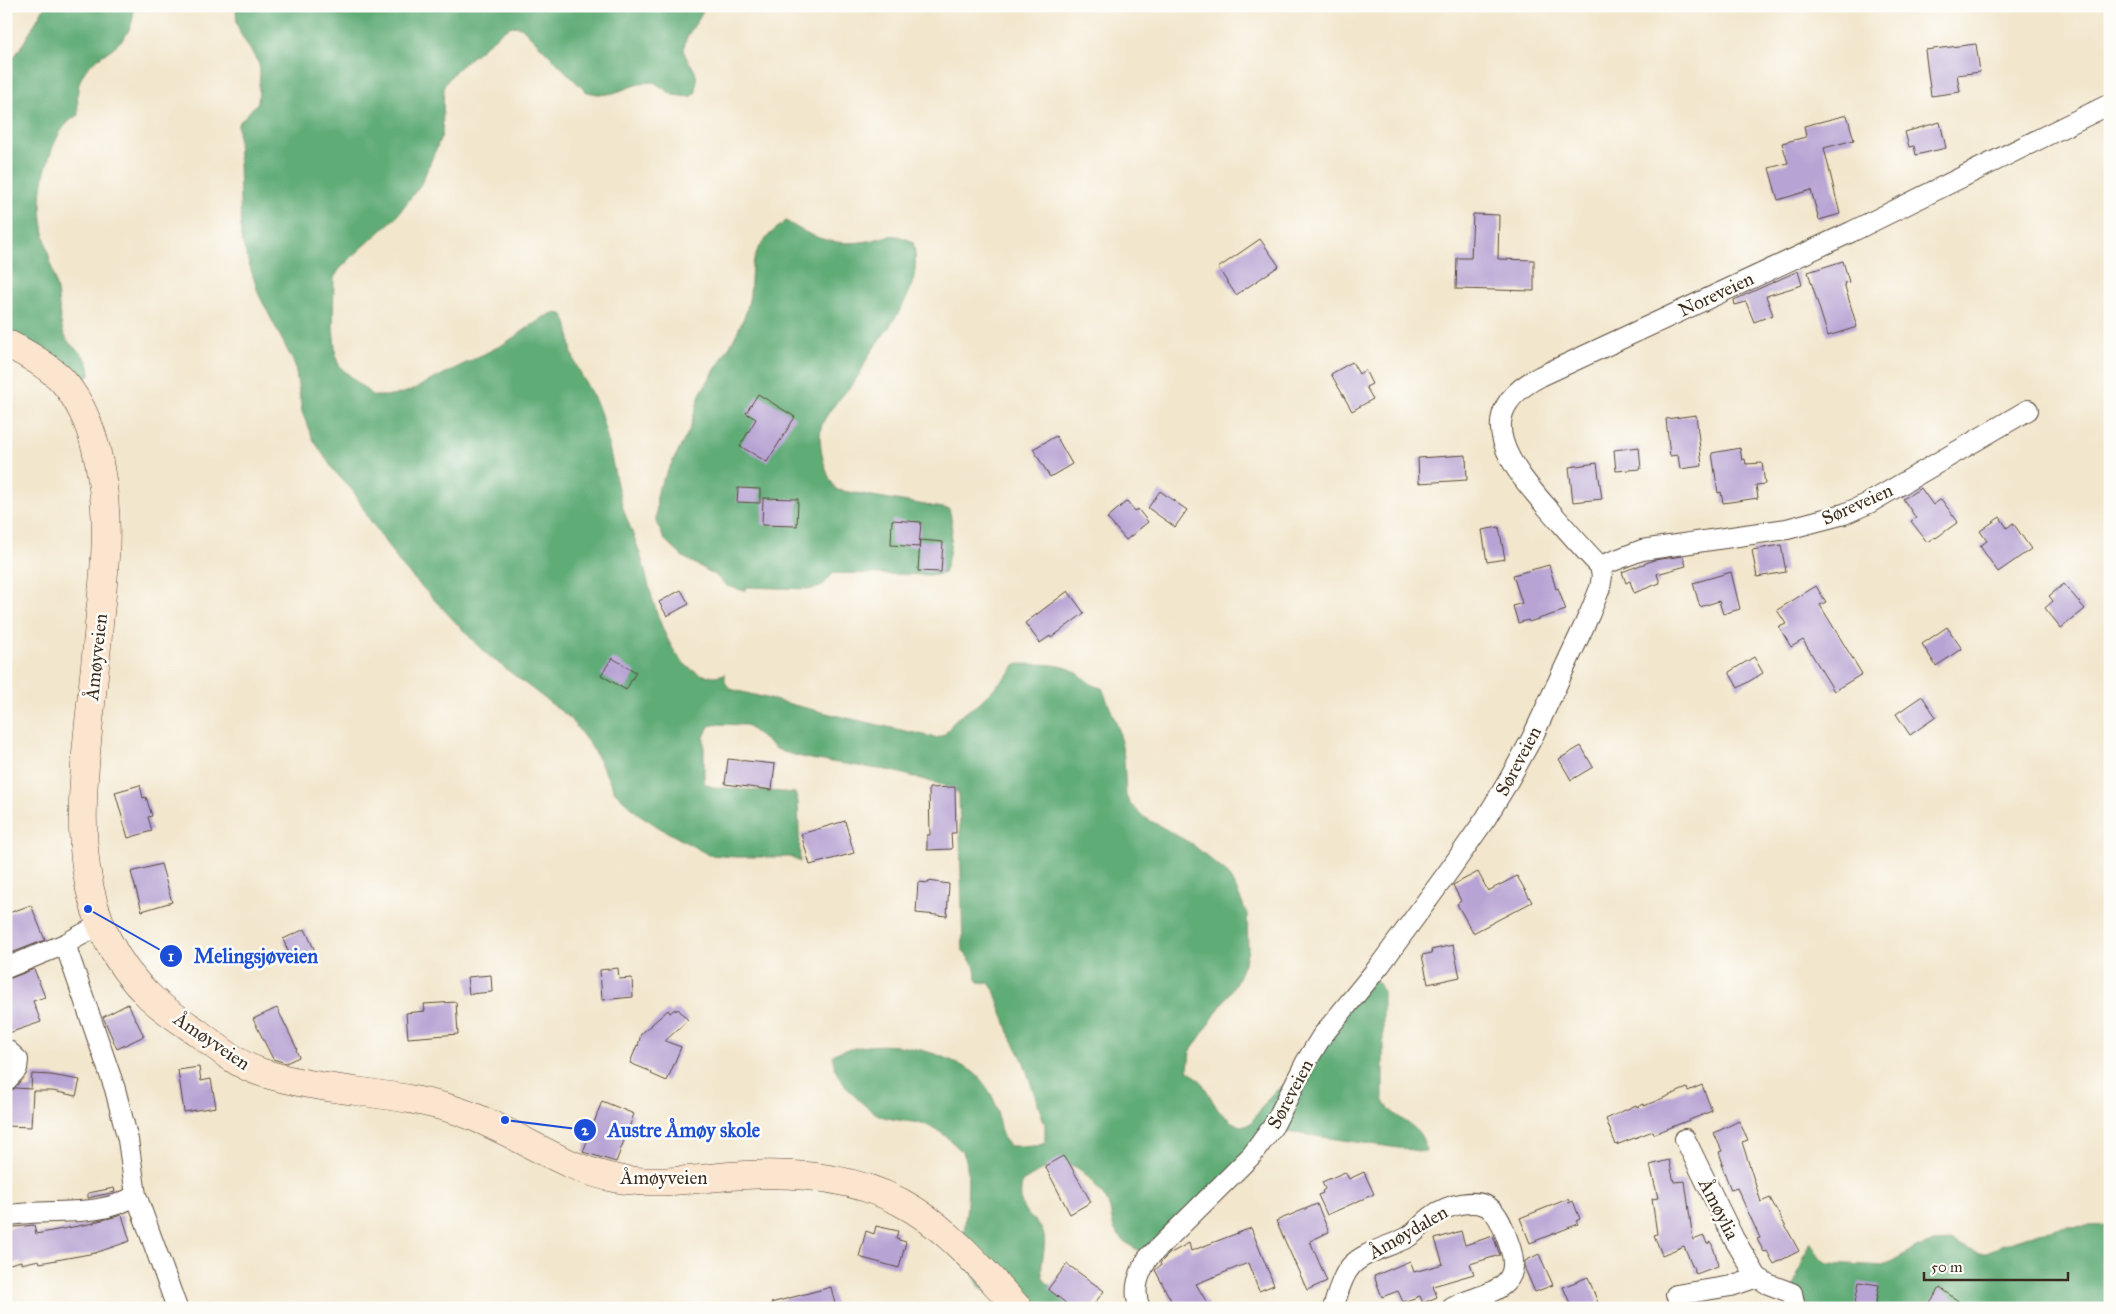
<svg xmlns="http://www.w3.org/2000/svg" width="2116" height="1314" font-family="'IM FELL Great Primer',serif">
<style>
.forest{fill:#60ac77;stroke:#4e6b4a}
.building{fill:#b8a4d4}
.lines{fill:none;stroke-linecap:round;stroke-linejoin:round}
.street-casing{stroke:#564638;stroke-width:22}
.secondary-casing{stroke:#564638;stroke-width:29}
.street{stroke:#fff;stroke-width:20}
.secondary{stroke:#fbe5cf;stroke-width:28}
.labels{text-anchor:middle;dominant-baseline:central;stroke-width:5;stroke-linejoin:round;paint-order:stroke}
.street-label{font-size:19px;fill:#3b2a1e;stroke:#fdfcf7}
.leader{fill:none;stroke:#1d4ed8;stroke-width:2}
.callout-dot{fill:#1d4ed8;stroke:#fdfcf7;stroke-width:2}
.mark-label{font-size:15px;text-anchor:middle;font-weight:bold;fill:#fff}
.callout-label{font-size:20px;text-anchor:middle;font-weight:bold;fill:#1d4ed8;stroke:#fdfcf7;stroke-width:5;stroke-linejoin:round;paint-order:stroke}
</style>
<rect width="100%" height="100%" fill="#fdfcf7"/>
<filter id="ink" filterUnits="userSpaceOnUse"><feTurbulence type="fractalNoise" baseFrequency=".02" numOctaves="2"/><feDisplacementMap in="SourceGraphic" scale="10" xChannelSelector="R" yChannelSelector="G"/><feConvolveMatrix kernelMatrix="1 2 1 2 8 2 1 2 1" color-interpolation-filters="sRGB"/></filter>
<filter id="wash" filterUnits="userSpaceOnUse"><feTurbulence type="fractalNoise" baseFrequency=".0096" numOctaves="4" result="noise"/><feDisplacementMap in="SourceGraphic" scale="20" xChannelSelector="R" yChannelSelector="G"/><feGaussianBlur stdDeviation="1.12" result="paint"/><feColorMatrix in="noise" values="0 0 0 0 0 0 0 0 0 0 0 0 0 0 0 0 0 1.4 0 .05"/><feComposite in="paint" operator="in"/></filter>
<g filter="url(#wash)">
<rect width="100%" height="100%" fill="#f2e6cc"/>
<path class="forest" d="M 45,6 L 134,6 C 134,53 91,49 80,81 C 76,91 78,104 78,115 C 62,124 56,138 50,155 C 32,207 45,235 56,286 C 60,302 58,324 66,338 C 75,353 90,353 90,375 L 83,382 L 75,381 L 6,331 L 6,67 L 20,49 Z
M 236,6 L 704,6 C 701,22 685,32 684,48 C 684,59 692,63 695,72 C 698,78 696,86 696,92 L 690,97 L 673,95 L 654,82 C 626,82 616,102 585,91 L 521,27 L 512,26 L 504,30 L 456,70 L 444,85 L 442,135 L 421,184 L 396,217 L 352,257 L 339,270 L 334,278 L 333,327 L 336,358 L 340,367 L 373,396 L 392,396 L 410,391 L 504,344 L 544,317 L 553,313 L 562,314 C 572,326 568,342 573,357 C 580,377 595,395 601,415 C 610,445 614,477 623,508 C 628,524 636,540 641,557 C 652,593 668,691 725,674 L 725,682 L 730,689 L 834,715 L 937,738 L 945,734 L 956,719 L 978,704 L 1011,671 L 1016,664 C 1033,665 1056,662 1072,670 C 1083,675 1088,686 1102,688 L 1119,730 L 1124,758 L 1126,796 L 1130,804 L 1144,817 L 1192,844 L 1227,873 L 1236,889 L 1247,914 L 1248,949 L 1246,958 L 1236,983 L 1190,1052 L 1188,1070 L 1201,1081 L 1218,1110 L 1232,1122 L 1240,1126 L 1250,1124 L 1271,1095 L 1285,1084 L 1368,976 L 1379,983 L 1383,992 L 1383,1099 C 1394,1124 1423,1120 1426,1152 L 1274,1130 L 1158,1257 C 1141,1252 1127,1247 1116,1232 C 1111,1224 1112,1215 1109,1206 C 1105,1196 1096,1186 1089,1178 C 1064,1151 1048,1167 1022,1182 C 1015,1222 1039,1213 1044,1236 C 1047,1250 1036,1271 1046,1282 C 1053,1290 1076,1302 1086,1308 L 1007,1308 L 997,1298 L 981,1289 L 972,1273 L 960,1260 C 964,1238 972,1176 965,1157 C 962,1150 955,1145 950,1140 C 925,1117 912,1125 884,1117 C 868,1112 844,1087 837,1073 C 834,1067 833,1061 833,1055 C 838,1051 845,1050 851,1049 C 890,1039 939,1050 973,1072 C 980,1077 988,1089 992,1096 C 1001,1112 996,1133 1009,1146 L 1036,1146 L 1045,1143 L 1045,1125 L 1023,1060 L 1010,1035 L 994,990 L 989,983 L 978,982 L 974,965 L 963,951 L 959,794 L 950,787 L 893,771 L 810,759 L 783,752 L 775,748 L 746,725 L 718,724 L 709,726 L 704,737 L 704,783 L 712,787 L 795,793 L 798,802 L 800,862 L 792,857 L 736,857 L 709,855 L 660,828 L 636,812 L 615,792 L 593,749 L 570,718 L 484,652 L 401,565 L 368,517 L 354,492 L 334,471 L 313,439 L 302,412 L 295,365 L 259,295 L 241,238 L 238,124 L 258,102 L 260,73 L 259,64 L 240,33 L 237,24 Z
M 786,221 C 812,238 836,247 868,241 C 889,237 891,231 913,242 C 925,287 892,321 869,355 C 864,363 862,372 856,379 C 846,393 831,406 823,422 C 815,438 825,477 837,490 L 949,509 C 955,524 950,558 944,573 L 935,575 L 833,573 L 821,587 L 812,589 L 747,587 L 745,591 L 727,586 L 715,575 L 683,557 L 664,539 L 656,521 L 657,491 L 690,429 L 700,394 L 734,339 L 746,313 L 750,295 L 752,266 L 758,249 L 770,234 Z
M 2110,1225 L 2110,1308 L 1810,1308 L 1791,1293 L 1810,1241 L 1819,1257 L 1828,1263 L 1883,1266 L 1916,1248 L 1933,1242 L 1952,1241 L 1977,1253 L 1986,1253 L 1994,1250 L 2001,1245 L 2039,1232 L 2067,1227 Z"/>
<g id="blocks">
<path class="building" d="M 1976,44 L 1980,72 L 1957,75 L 1960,92 L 1931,96 L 1925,50 Z
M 1847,115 L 1854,140 L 1824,148 L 1840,214 L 1819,220 L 1811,190 L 1778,200 L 1769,168 L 1788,163 L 1782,143 L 1806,137 L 1804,126 Z
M 1940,122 L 1946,148 L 1916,155 L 1914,146 L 1909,147 L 1905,132 Z
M 1473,214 L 1499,215 L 1498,259 L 1534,260 L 1534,291 L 1456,289 L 1457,258 L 1471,258 Z
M 1260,239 L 1279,266 L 1236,295 L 1218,268 Z
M 1843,261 L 1849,282 L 1844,283 L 1857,327 L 1828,336 L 1808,272 Z
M 1798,271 L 1802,285 L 1766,296 L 1773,315 L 1754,322 L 1746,302 L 1735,305 L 1734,300 Z
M 1352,362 L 1359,374 L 1365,370 L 1372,384 L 1366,387 L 1373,399 L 1352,411 L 1331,374 Z
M 758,394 L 795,417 L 767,462 L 740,446 L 756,419 L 746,413 Z
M 1696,415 L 1702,466 L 1680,469 L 1678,455 L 1670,456 L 1666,419 Z
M 1056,436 L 1072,464 L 1050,477 L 1033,449 Z
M 1639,447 L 1641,469 L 1616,471 L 1614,450 Z
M 1740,448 L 1742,460 L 1745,459 L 1746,464 L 1762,463 L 1765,484 L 1756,485 L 1758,498 L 1723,503 L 1721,492 L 1718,493 L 1712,453 Z
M 1466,455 L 1467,480 L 1419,483 L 1418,458 Z
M 1597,463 L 1602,499 L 1573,502 L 1569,467 Z
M 738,488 L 760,489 L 760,503 L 737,502 Z
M 1921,488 L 1933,505 L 1941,499 L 1958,522 L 1936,538 L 1935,537 L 1927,542 L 1911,521 L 1916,518 L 1903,499 Z
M 1160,491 L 1187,510 L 1175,527 L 1148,508 Z
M 763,498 L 798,499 L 797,526 L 762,525 Z
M 1127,501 L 1135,511 L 1138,509 L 1148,522 L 1126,540 L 1107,518 Z
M 2000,517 L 2007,528 L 2013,523 L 2031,549 L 1998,572 L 1980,546 L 1987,541 L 1980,531 Z
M 892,520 L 921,522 L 919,547 L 891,545 Z
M 1499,527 L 1505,559 L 1487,562 L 1482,530 Z
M 920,540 L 943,542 L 941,572 L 918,571 Z
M 1781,545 L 1786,572 L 1757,577 L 1752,550 Z
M 1683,556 L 1686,566 L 1657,574 L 1660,583 L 1634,593 L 1630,581 L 1626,583 L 1622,572 L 1654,560 Z
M 1549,565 L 1556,589 L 1558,588 L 1566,610 L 1529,622 L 1528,620 L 1518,623 L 1513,606 L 1522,603 L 1513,575 Z
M 1731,572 L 1740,609 L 1723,614 L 1719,601 L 1700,607 L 1693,583 Z
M 2064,584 L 2085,609 L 2061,628 L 2045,608 L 2053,601 L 2049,596 Z
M 1816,586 L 1826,602 L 1820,605 L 1862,674 L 1834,691 L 1803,640 L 1791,647 L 1779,627 L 1786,624 L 1777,610 Z
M 681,590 L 689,604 L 667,616 L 659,602 Z
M 1068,591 L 1084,613 L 1051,638 L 1050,636 L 1040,643 L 1025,623 Z
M 1947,627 L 1962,649 L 1936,666 L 1922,644 Z
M 1754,657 L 1763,673 L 1738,688 L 1729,672 Z
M 612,658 L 636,672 L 626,690 L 601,675 Z
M 1922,696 L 1936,717 L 1910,735 L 1896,714 Z
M 1581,746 L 1593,767 L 1571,780 L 1559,759 Z
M 728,759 L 775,764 L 772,790 L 725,784 Z
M 140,785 L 143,798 L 146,797 L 152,816 L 148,817 L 152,831 L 128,838 L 115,792 Z
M 955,787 L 956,833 L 951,833 L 952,849 L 927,850 L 927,835 L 930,835 L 929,788 Z
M 845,821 L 854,853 L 810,865 L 801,834 Z
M 161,864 L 172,902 L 142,911 L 131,872 Z
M 1478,872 L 1488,891 L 1517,876 L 1532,902 L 1473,933 L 1457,904 L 1461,901 L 1453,885 Z
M 929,881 L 949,884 L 947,916 L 916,913 L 918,882 L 929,883 Z
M 31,905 L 45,940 L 6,955 L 6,914 Z
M 305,929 L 316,953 L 293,963 L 283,939 Z
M 1453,945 L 1460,977 L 1428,984 L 1422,955 L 1432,953 L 1431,950 Z
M 618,968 L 619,979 L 632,978 L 633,997 L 602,1000 L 600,970 Z
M 34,969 L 45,997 L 33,1001 L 41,1022 L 6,1034 L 6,980 Z
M 491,975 L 492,992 L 469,994 L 467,977 Z
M 456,1002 L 458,1034 L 408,1038 L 406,1013 L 425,1011 L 424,1004 Z
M 128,1004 L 144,1036 L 117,1049 L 103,1017 Z
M 277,1008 L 297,1049 L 296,1050 L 299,1057 L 286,1063 L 273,1059 L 253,1019 Z
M 675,1009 L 676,1011 L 678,1009 L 688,1020 L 665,1041 L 681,1047 L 667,1081 L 651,1074 L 652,1072 L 630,1063 L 637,1045 L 638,1046 L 641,1034 L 668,1010 L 670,1013 Z
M 199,1067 L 201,1081 L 211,1079 L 216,1107 L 184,1112 L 178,1070 Z
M 32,1074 L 51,1075 L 80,1080 L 76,1096 L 53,1091 L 33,1091 L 31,1127 L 6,1126 L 6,1093 L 15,1088 L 31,1089 Z
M 1702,1085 L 1712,1111 L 1654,1134 L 1653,1131 L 1616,1145 L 1606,1119 L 1636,1105 L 1637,1107 L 1644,1104 L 1644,1106 L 1687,1088 L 1688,1091 Z
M 602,1101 L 634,1114 L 616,1162 L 583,1152 Z
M 1739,1121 L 1748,1140 L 1742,1142 L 1761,1202 L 1770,1198 L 1799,1251 L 1774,1264 L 1767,1251 L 1764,1252 L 1757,1239 L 1760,1238 L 1737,1188 L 1731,1190 L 1721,1164 L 1723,1164 L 1719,1152 L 1722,1151 L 1714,1133 Z
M 1063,1156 L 1067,1162 L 1068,1161 L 1091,1202 L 1070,1214 L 1045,1166 Z
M 1669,1160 L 1674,1182 L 1685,1181 L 1693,1240 L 1704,1236 L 1707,1244 L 1711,1242 L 1716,1256 L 1718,1266 L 1696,1274 L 1684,1246 L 1662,1255 L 1654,1235 L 1657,1234 L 1652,1199 L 1658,1198 L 1650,1165 Z
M 1345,1172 L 1349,1179 L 1364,1172 L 1374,1194 L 1327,1215 L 1318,1195 L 1323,1193 L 1322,1191 L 1325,1189 L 1322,1182 Z
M 114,1188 L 115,1192 L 88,1198 L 88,1193 Z
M 1568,1199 L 1569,1203 L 1573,1201 L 1580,1219 L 1576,1221 L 1578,1224 L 1530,1243 L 1520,1218 Z
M 1317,1204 L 1329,1232 L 1310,1241 L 1327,1281 L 1307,1290 L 1276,1221 Z
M 122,1215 L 130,1241 L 95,1253 L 40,1263 L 39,1260 L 21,1264 L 21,1261 L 6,1265 L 6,1228 L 34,1225 L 36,1234 L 94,1223 L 94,1222 Z
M 876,1226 L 898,1231 L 896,1239 L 906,1242 L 899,1268 L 859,1257 L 866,1231 L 874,1234 Z
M 1251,1228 L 1274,1285 L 1259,1291 L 1248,1263 L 1196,1284 L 1210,1308 L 1175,1308 L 1155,1270 L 1161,1265 L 1160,1263 L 1169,1254 L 1189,1243 L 1191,1251 Z
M 1461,1231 L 1465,1245 L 1493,1236 L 1500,1255 L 1470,1264 L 1474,1274 L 1433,1286 L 1437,1297 L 1423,1303 L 1420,1296 L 1403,1302 L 1398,1291 L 1382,1297 L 1374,1276 L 1410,1261 L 1414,1272 L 1443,1264 L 1435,1239 Z
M 1539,1254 L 1553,1285 L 1535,1292 L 1525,1269 L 1525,1261 Z
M 1067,1264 L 1104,1291 L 1091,1308 L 1072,1308 L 1048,1289 Z
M 1588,1277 L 1600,1308 L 1572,1308 L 1563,1287 Z
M 1859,1282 L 1879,1285 L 1875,1308 L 1854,1308 Z
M 831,1287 L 836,1308 L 771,1308 L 771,1303 Z
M 1940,1288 L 1968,1308 L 1926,1308 Z"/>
</g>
</g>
<g filter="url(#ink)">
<use href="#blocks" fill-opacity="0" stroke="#564638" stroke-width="1"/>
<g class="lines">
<defs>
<path id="street" d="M 1600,566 C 1583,549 1567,530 1551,512 C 1512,468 1466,414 1541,376 L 1851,232 L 2110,104
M 65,944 L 115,1089 L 128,1140 L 136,1195 L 177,1308
M 6,968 L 65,944 L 101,924
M 6,1049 L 18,1060 L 17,1069 L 6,1081
M 1685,1139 L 1734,1239 L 1757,1277 L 1768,1284 L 1792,1293 L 1795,1308
M 6,1216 C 49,1207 98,1220 136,1195
M 1676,1295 L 1731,1286 L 1757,1277
M 1140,1308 C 1132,1290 1139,1273 1148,1258 L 1252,1155 L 1274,1125 L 1306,1062 L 1322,1036 L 1380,965 L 1451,868 L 1486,818 L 1506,785 L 1532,738 L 1590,613 L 1600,588 L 1602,576 L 1600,566 L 1642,550 L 1787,529 L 1844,514 L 1869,503 L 2028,410
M 1333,1308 C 1338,1294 1341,1277 1351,1266 C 1363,1252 1392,1246 1408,1237 C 1417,1232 1423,1223 1431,1217 C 1446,1205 1480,1195 1494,1212 C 1502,1221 1506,1236 1510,1247 C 1514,1259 1516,1272 1506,1282 C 1493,1296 1468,1298 1452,1308"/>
<path id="secondary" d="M 6,343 C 26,353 46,364 62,380 C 86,407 97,444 102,480 C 109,524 105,569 100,613 C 97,649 93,686 89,722 C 79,819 71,923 150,997 C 164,1010 181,1021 197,1032 C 217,1047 236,1064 260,1072 C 324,1093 394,1090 458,1111 C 513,1129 561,1169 619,1179 C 660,1186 704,1177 745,1175 C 802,1172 865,1179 914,1210 C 954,1235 986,1274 1018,1308"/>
</defs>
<use href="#street" class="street-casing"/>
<use href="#secondary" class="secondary-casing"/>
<use href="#street" class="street"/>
<use href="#secondary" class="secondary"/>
</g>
</g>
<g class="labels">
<g class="street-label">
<text transform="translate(1716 294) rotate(-25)">Noreveien</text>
<text transform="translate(1857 504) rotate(-24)">Søreveien</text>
<text transform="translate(96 657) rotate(-84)">Åmøyveien</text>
<text transform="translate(1518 761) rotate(-62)">Søreveien</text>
<text transform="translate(212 1041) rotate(34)">Åmøyveien</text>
<text transform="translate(1290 1094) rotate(-62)">Søreveien</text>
<text x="664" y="1177">Åmøyveien</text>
<text transform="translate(1719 1209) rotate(63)">Åmøylia</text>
<text transform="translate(1408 1232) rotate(-30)">Åmøydalen</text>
</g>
</g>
<path class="leader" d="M88 909L171 956M505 1120L585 1130"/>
<g class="callout-dot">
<circle cx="88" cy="909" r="5"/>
<circle cx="505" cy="1120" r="5"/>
<circle cx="171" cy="956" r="12"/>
<circle cx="585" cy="1130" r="12"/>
</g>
<g class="mark-label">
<text x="171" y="961">1</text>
<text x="585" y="1135">2</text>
</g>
<g class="callout-label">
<text x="256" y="963">Melingsjøveien</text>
<text x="684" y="1137">Austre Åmøy skole</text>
</g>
<rect width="2116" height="1314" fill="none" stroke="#fdfcf7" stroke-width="25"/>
<path d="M1924 1272v8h144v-8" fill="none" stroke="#3b2a1e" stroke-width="2.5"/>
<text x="1931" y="1272" font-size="15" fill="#3b2a1e" stroke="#fdfcf7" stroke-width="4" paint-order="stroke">50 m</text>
</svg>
